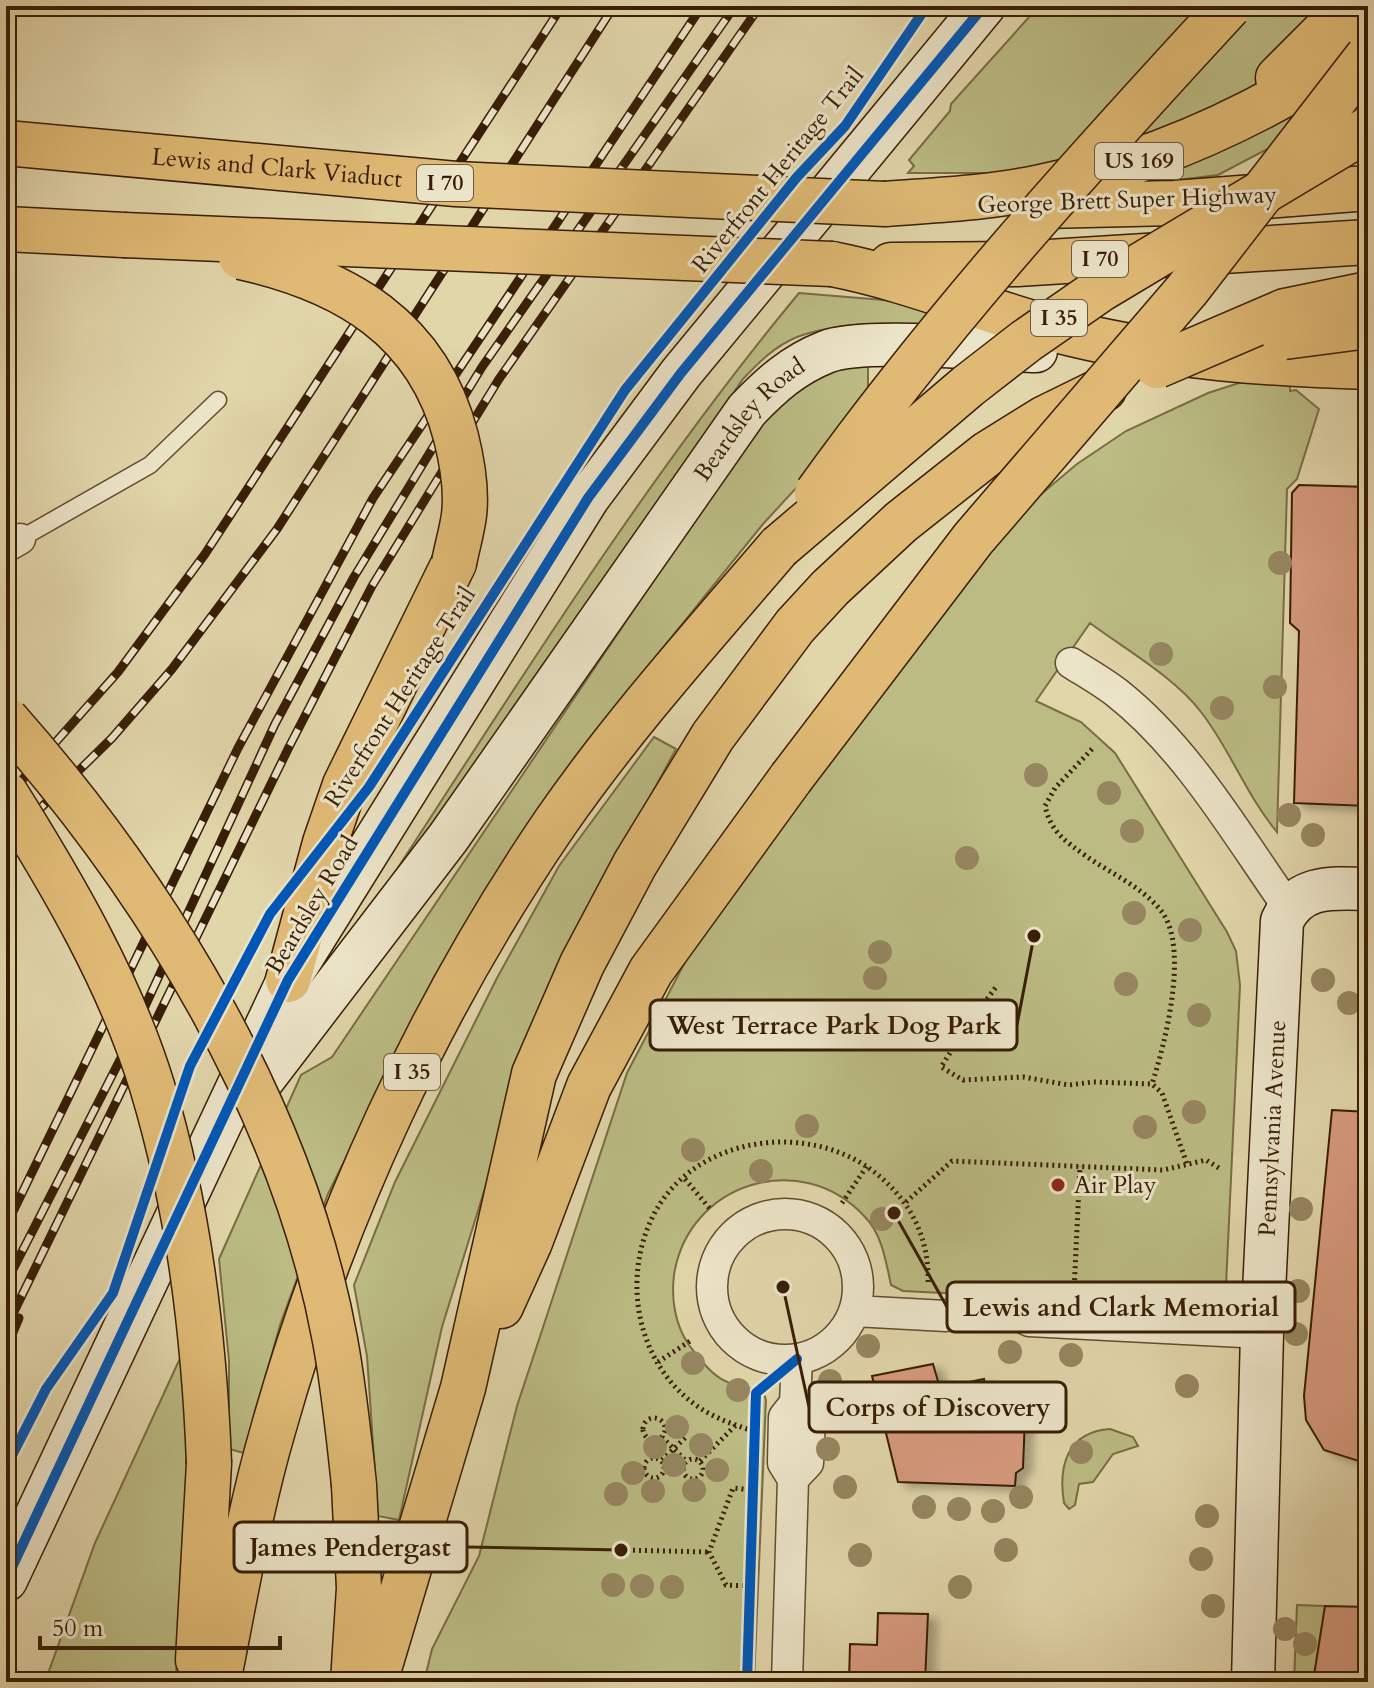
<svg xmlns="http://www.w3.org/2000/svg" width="1374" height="1688" font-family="Cardo,serif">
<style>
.green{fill:#bbbb83;stroke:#7a6c44;stroke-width:2}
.building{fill:#d6997d;stroke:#381e05;stroke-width:2;filter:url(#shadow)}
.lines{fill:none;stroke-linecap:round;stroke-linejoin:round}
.lane-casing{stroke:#624c2e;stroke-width:19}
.street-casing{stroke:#624c2e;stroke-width:33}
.secondary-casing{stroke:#381e05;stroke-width:45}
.highway-casing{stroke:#381e05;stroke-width:47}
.path{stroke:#381e05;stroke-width:5;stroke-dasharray:2 4;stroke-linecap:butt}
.lane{stroke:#ece4c8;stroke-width:16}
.street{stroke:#ece4c8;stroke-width:30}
.secondary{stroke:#ece4c8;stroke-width:42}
.highway{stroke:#e0ba75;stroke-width:44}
.rail-casing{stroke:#381e05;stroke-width:9}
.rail{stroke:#ece4c8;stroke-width:6;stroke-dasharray:18;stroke-linecap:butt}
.highway-bridge-casing{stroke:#381e05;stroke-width:47;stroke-linecap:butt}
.highway-bridge{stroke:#e0ba75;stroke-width:44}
.cycleway-casing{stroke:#ece4c8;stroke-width:15}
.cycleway{stroke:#0057b8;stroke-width:10}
.tree{fill:#968660}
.poi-dot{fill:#8f2418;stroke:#ece4c8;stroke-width:3}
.labels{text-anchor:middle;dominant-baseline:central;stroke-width:6;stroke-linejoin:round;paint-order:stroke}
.shield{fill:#ece4c8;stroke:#6e5940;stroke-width:2}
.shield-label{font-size:22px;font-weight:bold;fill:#381e05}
.street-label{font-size:24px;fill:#381e05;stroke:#ece4c8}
.poi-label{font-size:24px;fill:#381e05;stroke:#ece4c8;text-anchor:start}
.leader{fill:none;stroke:#381e05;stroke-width:3}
.callout-dot{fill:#381e05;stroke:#ece4c8;stroke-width:3}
.callout{fill:#ece4c8;stroke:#381e05;stroke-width:3}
.callout-label{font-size:26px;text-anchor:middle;font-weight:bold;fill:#381e05}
</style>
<defs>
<filter id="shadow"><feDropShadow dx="9" dy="5" stdDeviation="4" flood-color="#0004"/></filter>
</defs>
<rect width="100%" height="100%" fill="#e1d5aa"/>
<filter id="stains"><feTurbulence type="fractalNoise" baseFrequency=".0025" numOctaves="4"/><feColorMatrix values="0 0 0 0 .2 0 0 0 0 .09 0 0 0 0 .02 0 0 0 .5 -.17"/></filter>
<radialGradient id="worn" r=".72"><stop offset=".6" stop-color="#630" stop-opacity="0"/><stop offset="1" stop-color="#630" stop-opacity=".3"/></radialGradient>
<path class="green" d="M 1039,6 L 1328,6 L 1276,66 L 1238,100 L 1198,125 L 1008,173 L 908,173 L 914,166 L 909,160 L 950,111 L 951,104 Z
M 1368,58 L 1368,96 L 1218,175 L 1105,189 Z
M 799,293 L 908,302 L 1024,333 C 954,329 862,312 797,337 C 775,346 759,362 743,379 L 494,746 L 356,932 C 498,716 634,492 799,293 Z
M 858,365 L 868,366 L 868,399 L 833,448 L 763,524 L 578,753 L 520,836 L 434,978 L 328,1194 L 280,1325 L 244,1453 L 229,1449 L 229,1361 L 219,1259 L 301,1075 L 332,1057 L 770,408 L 825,371 Z
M 1290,375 L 1290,391 L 1296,390 L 1319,409 L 1297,479 L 1287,489 L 1277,832 C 1246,795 1230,749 1201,712 C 1173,676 1126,650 1090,623 L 1036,701 L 1081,722 L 1115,753 L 1227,932 L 1236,951 L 1240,985 L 1225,1307 L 903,1291 L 891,1285 C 886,1262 882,1234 865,1217 C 801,1147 688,1183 674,1275 C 671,1299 675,1325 689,1345 C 715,1379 721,1384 763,1391 L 766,1400 L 754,1682 L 424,1682 L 432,1649 L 479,1556 L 517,1406 L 627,1073 L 798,746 L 1021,511 L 1077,464 L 1126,431 L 1208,393 L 1245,381 Z
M 654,737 L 676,749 L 575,935 L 494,1159 L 442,1327 L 399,1520 L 378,1516 L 367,1356 L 354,1285 L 395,1182 L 497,978 L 559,866 Z
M 188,1341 L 188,1554 L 175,1682 L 45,1682 L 95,1543 Z
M 1110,1429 L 1133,1437 L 1138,1446 L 1113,1454 L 1093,1482 L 1079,1484 L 1075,1505 L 1069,1509 L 1064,1503 C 1058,1466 1067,1432 1110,1429 Z
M 1297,1605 L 1325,1606 L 1313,1682 L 1294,1682 Z"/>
<path class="building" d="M 1299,485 L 1368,487 L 1368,806 L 1294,803 L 1299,631 L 1290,623 L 1292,493 Z
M 1332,1110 L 1368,1112 L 1368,1464 L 1324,1450 L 1306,1420 L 1304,1396 Z
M 933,1364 L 940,1388 L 984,1379 L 987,1398 L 1026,1391 L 1023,1468 L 1016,1473 L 1015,1486 L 898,1482 L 872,1376 Z
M 1325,1606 L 1368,1607 L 1368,1682 L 1313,1682 Z
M 878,1613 L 928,1614 L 925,1682 L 849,1682 L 850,1644 L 877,1645 Z"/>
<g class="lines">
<defs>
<path id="lane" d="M 20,539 L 150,465 L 218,400"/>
<path id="street" d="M 6,547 L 20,539
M 1071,663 C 1087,673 1103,682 1117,693 C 1188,749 1237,835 1288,907
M712 1287a73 73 0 1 1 146 0a73 73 0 1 1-146 0Z
M 854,1311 L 946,1316 L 966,1308 L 1011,1310 L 1029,1321 L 1262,1333
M 793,1479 L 808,1463 L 810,1419 L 795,1403
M 787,1682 L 793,1479 L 783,1463 L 784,1417 L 795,1403 L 797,1359"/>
<g id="secondary">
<path id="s1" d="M 255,1090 L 448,838 L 747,410 C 771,385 793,365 826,352 C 863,337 990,350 1036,351"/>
<path d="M 6,1580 L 288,980 L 588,498 L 681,373 L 984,6"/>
<path id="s2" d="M 1253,1682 L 1262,1333 L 1282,921 C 1299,884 1333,888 1368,889"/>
</g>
<path id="highway" d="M 1278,78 L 1350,6
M 885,204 C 935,200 986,198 1036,188 C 1157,164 1266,112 1368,43
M 1043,206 L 1175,203 L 1368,188
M 6,229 L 124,235
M 832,264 C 914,280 991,314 1072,334 C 1167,357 1270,364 1368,367
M 891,265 L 1017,264 L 1368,242
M 288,980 L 325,843 L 345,785 L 454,563
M 501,1306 L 530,1242 L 589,1086 L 651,971 L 791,778
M 198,1660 L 209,1463
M 218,1682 C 235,1598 249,1512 273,1430 C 333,1216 430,1006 555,823 C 622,726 702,637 779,547
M 353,1682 L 359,1588 L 354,1485
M 375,1682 L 463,1388 L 534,1074 L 582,964 L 635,864 L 713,736 L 795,626 L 830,588 L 901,522 L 987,454 L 1045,418 L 1104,389"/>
</defs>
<use href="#lane" class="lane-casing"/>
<use href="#street" class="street-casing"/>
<use href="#secondary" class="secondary-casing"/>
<use href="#highway" class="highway-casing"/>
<path class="path" d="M 1092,749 L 1055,788 L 1045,806 C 1051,832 1065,841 1086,856 C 1110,873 1148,890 1164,915 C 1188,953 1165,1044 1152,1084
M 1027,942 L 1035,930
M 987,999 L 996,987
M 950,1053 L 941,1067 L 963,1080 L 1023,1077 L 1069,1085 L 1093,1082 L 1152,1084 L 1162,1093 L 1187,1164
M 685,1179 L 711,1210
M 906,1202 L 952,1161 L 1163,1170 L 1206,1160 L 1219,1168
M 842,1203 L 867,1166
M 1074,1292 L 1080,1166
M 658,1362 L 690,1341
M643 1429a11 11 0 1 1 22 0a11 11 0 1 1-22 0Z
M 753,1431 C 732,1424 711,1417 693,1403 C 636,1360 622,1278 653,1216 C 694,1134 812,1120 878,1175 C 913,1204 930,1241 928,1286
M 662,1437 L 686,1461
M644 1468a10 10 0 1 1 20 0a10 10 0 1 1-20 0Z
M683 1469a10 10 0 1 1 20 0a10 10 0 1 1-20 0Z
M 662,1460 L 687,1436
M 700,1461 L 736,1425
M 621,1550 L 709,1552
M 750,1586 L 726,1585 L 709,1552 L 733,1488 L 752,1490"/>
<use href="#lane" class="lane"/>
<use href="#street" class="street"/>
<use href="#secondary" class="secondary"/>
<use href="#highway" class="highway"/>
<defs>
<path id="rail" d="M 6,798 L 118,672 L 205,554 L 562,6
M 6,842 L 112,738 L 172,669 L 277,529 L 614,6
M 6,1226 L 238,748 L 373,498 L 702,6
M 6,1283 L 124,1052 L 275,724 L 354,577 L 482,367 L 735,6
M 6,1328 L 289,747 L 372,586 L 499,379 L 760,6
M 6,1349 L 19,1318"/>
</defs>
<use href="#rail" class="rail-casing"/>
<use href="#rail" class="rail"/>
<defs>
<g id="highway-bridge">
<path id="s3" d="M 6,143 L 456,184 L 885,204"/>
<path d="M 124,235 L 832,264"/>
<path d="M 241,257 C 345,280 428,328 456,437 C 462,461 467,490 464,515 C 462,531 457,547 454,563"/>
<path d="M 1284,337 L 1368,326"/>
<path d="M 1157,366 L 1285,311 L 1368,294"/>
<path d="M 817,493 C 941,320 1085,162 1229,6"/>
<path d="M 779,547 L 968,386 L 1026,341 L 1101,289 L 1368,129"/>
<path d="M 6,719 C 158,891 293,1111 335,1340 C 344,1388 349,1437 354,1485"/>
<path d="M 791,778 L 973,539 L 1187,290 L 1368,56"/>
<path d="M 6,794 C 63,885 120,982 152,1086 C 189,1209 204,1335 209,1463"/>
</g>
</defs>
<use href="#highway-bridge" class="highway-bridge-casing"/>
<use href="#highway-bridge" class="highway-bridge"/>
<defs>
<path id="cycleway" d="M 6,1467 L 46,1389 L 113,1293 L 190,1066 L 270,914 L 369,787 L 625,390 L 797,177 L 845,126 L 927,6
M 6,1580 L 288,980 L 588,498 L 681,373 L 984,6
M 747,1682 L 756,1393 L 797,1359"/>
</defs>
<use href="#cycleway" class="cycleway-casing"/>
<use href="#cycleway" class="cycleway"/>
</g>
<g class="tree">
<circle cx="1280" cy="563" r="12"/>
<circle cx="1161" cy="654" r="12"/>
<circle cx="1275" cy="687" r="12"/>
<circle cx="1222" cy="708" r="12"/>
<circle cx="1036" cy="775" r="12"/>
<circle cx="1109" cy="793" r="12"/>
<circle cx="1289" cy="815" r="12"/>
<circle cx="1132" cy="831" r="12"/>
<circle cx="1313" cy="835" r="12"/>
<circle cx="967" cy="858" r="12"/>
<circle cx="1134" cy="913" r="12"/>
<circle cx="1190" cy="930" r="12"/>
<circle cx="880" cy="952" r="12"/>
<circle cx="875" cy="978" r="12"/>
<circle cx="1323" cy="980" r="12"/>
<circle cx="1126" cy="984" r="12"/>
<circle cx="1349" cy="1003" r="12"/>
<circle cx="1199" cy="1015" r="12"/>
<circle cx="1194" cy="1112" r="12"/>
<circle cx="807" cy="1126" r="12"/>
<circle cx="1145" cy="1127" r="12"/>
<circle cx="693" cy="1150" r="12"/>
<circle cx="761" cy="1171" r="12"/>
<circle cx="1301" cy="1209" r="12"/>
<circle cx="882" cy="1219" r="12"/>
<circle cx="1298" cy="1291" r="12"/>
<circle cx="1296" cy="1334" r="12"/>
<circle cx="868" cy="1346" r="12"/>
<circle cx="1010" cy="1352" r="12"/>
<circle cx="1071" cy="1355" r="12"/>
<circle cx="693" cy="1363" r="12"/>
<circle cx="830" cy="1381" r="12"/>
<circle cx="1187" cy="1386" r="12"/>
<circle cx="738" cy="1390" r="12"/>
<circle cx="677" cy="1427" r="12"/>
<circle cx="701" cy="1445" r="12"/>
<circle cx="655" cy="1447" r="12"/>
<circle cx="828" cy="1449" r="12"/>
<circle cx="1081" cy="1452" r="12"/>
<circle cx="674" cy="1465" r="12"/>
<circle cx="717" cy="1470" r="12"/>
<circle cx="633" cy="1473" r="12"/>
<circle cx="845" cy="1487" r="12"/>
<circle cx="694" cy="1490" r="12"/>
<circle cx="653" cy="1491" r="12"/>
<circle cx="616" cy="1494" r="12"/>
<circle cx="1021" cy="1497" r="12"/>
<circle cx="924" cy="1507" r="12"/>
<circle cx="959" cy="1509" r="12"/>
<circle cx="993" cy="1511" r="12"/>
<circle cx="1207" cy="1516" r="12"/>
<circle cx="1006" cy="1550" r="12"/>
<circle cx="860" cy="1555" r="12"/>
<circle cx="1201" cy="1559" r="12"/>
<circle cx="613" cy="1585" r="12"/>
<circle cx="642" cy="1586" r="12"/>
<circle cx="672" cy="1587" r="12"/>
<circle cx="960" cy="1587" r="12"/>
<circle cx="1213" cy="1606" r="12"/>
<circle cx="1285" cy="1629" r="12"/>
<circle cx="1305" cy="1644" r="12"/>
</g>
<circle class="poi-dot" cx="1058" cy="1185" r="8"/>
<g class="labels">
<g class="shield">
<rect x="1095" y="143" width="88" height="36" rx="6"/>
<rect x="417" y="165" width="56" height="36" rx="6"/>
<rect x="1072" y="241" width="56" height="36" rx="6"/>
<rect x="1031" y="300" width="56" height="36" rx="6"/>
<rect x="384" y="1054" width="56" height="36" rx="6"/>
</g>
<g class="shield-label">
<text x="1139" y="161">US 169</text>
<text x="445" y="183">I 70</text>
<text x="1100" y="259">I 70</text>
<text x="1059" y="318">I 35</text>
<text x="412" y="1072">I 35</text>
</g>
<g class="street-label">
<text stroke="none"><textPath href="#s3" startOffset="272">Lewis and Clark Viaduct</textPath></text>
<text transform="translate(778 170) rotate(-51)">Riverfront Heritage Trail</text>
<text transform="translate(1127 200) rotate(-2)">George Brett Super Highway</text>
<text stroke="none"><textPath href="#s1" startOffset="834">Beardsley Road</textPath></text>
<text transform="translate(400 697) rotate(-57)">Riverfront Heritage Trail</text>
<text transform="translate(312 905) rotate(-59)">Beardsley Road</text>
<text stroke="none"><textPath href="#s2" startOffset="554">Pennsylvania Avenue</textPath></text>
</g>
<g class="poi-label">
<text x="1074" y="1185">Air Play</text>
</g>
</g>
<path class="leader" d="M1034 936L1017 1025M894 1213L947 1307M783 1287L809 1407M621 1550L467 1547"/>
<g class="callout-dot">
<circle cx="1034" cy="936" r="8"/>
<circle cx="894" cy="1213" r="8"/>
<circle cx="783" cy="1287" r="8"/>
<circle cx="621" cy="1550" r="8"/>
</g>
<g class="callout">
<rect x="650" y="1000" width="367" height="50" rx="8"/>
<rect x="947" y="1282" width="348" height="50" rx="8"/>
<rect x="809" y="1382" width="257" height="50" rx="8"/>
<rect x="234" y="1522" width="233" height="50" rx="8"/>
</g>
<g class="callout-label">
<text x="834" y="1034">West Terrace Park Dog Park</text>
<text x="1121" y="1316">Lewis and Clark Memorial</text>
<text x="938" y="1416">Corps of Discovery</text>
<text x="350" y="1556">James Pendergast</text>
</g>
<rect width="1374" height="1688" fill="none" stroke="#e1d5aa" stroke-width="32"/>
<rect x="8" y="8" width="1358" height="1672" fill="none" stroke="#381e05" stroke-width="4"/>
<rect x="16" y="16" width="1342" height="1656" fill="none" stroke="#381e05" stroke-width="2"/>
<path d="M40 1636v12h240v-12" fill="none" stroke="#381e05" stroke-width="4"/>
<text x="52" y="1636" font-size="24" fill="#381e05" stroke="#ece4c8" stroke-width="6" paint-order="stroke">50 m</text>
<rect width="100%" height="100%" filter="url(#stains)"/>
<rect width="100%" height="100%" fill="url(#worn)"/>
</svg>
